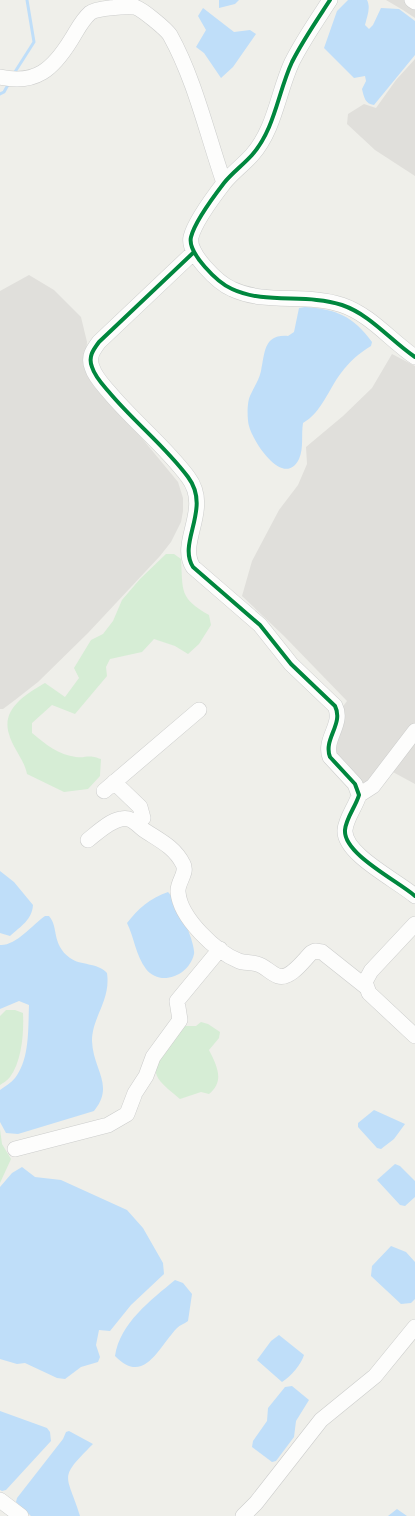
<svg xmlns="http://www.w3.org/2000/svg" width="415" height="1516" font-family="'Titillium Web',sans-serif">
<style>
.industrial{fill:#e0dfdb}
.green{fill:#d6edd5}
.water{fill:#bfdef9}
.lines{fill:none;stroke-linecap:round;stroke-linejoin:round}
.stream{stroke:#bfdef9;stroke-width:3}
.minor-casing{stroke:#cccdcc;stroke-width:16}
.minor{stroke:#fdfdfc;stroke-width:15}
.cycleway-casing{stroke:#fff;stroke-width:6}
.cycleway{stroke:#00873e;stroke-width:4}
</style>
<rect width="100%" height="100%" fill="#efefea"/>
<path class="industrial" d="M 386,0 L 415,0 L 415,18 L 403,10 Z
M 415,59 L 415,176 L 375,150 L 347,124 L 348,114 L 364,104 L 376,108 L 396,80 Z
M 29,275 L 54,290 L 81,317 L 87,342 L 85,363 L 94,380 L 178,482 L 183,498 L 183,511 L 181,522 L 171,542 L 160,556 L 88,633 L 38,682 L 15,700 L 3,709 L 0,709 L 0,291 Z
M 392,354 L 415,366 L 415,784 L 391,771 L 373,790 L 361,782 L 333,757 L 341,709 L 347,701 L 284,636 L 242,596 L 252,561 L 279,510 L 298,485 L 307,464 L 306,447 L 343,416 L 372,388 Z"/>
<path class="green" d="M 166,554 L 174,554 L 181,559 C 183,591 179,598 209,615 L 211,625 L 199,644 L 188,654 L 175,646 L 154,639 L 142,652 L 110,659 L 106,667 L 107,676 L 75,714 L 52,705 L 32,723 L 32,733 C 45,744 59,755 76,757 C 88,758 87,754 101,759 L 100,776 L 88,789 L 64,792 L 27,774 C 24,759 13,749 9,734 C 1,709 26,694 45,683 L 65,697 L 79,678 L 74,668 L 91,640 L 103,634 L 113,621 L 122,600 L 140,579 Z
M 6,1010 L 15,1010 L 23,1013 C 24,1032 22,1061 10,1077 C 8,1080 3,1083 0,1085 L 0,1016 Z
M 201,1022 L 208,1024 L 220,1032 L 219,1038 L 209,1050 C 217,1066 225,1081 209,1094 L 201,1092 L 180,1099 C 173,1093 163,1086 158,1078 C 147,1059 174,1038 185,1026 L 196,1026 Z
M 0,1129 L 2,1144 L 11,1159 L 0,1183 Z"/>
<path class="water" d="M 219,0 L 239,0 L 235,4 L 219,8 Z
M 348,0 L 367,0 C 371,8 367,16 365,25 L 369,29 L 373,25 L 381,8 L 399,9 L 415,21 L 415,55 L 374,105 C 365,104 364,97 362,89 L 366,81 L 365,76 L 354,78 L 324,48 L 337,11 Z
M 203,8 L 234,32 L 250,30 L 256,34 L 233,67 L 221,78 L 204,53 L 196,47 L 206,30 L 198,16 Z
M 305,307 C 336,309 353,316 372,342 L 371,346 C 359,353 349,362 341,373 C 328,390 322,412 303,423 C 301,435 304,448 299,459 C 284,489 253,442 249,426 C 247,419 247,402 250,396 C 254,387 259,380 261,371 C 265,352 264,334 288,336 L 294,332 L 299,308 Z
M 0,871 L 14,882 L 33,905 C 32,920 21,926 10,936 L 0,933 Z
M 168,892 C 176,900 196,943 194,954 C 189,976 160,987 146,969 C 136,956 134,937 127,923 C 138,909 150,898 168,892 Z
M 45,916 L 49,916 C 59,927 51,944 70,958 C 81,966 97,962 107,973 C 111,1000 92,1017 92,1041 C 93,1070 115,1085 94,1111 L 18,1134 L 6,1133 L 0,1122 L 0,1090 C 5,1086 11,1083 15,1078 C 30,1059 28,1028 29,1005 L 19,1001 L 0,1009 L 0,945 C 16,946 32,925 45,916 Z
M 374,1110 L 405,1124 L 394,1139 L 381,1149 L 377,1148 L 358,1127 L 358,1123 Z
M 395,1164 L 400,1166 L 415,1181 L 415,1197 L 405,1206 L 400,1205 L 377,1180 Z
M 22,1167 L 35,1177 L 61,1180 L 127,1210 L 143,1228 L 163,1263 L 164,1274 L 131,1305 L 110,1331 L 99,1330 L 96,1345 L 100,1357 L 98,1362 L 81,1367 L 65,1379 L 57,1378 L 25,1363 L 17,1364 L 0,1359 L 0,1187 L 12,1173 Z
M 391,1246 L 406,1252 L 415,1262 L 415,1299 L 411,1303 L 401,1304 L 371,1276 L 372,1266 Z
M 175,1280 L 183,1283 L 192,1294 L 188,1321 C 184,1324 180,1325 177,1328 C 158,1348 144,1386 115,1356 C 120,1323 151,1300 175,1280 Z
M 279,1335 L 304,1355 C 301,1365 291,1376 282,1382 L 257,1360 L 271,1341 Z
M 292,1386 L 309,1400 L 296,1421 L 294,1437 L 276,1461 L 272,1462 L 252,1447 L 253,1441 L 267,1421 L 268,1408 L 285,1387 Z
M 0,1411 L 47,1428 L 50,1432 L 51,1441 L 6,1490 L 2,1491 L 0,1490 Z
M 69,1431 L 93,1444 C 57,1480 67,1473 80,1516 L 31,1516 L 16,1502 L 17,1498 L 63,1439 L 66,1432 Z
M 397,1509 L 407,1516 L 388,1516 Z"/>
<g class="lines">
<path class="stream" d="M 13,75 L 34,42 L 27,0
M 0,94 L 4,92 L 9,83"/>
<defs>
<path id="minor" d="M 330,0 C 317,20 303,40 292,62 C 278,92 275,129 252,155 C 243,165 232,173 224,183 C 214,196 195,221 191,237 C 187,253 218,283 232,289 C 266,305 306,293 342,305 C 371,315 390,340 415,357
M 412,0 L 415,2
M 0,77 C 36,85 53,69 71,40 C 77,31 81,21 90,13 C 96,8 126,6 135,7 C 142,9 166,29 170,35 C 195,80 207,134 224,183
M 194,252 L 99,342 C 93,350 88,357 92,367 C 95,377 103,385 109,392 C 134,422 165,446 188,477 C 212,509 177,542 193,567 L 260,625 L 291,664 L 335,706 C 344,724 323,739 330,757 L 355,784 L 359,795 C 356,806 346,818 345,830 C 343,854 398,881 415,896
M 114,782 L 140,807 L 143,818 L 138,824
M 104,791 L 199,710
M 359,795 L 373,786 L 415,731
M 88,840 C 97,833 109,821 121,819 C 133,816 138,827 147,832 C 161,841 175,848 183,864 C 188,873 177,882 178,892 C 180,918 216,952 239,961 C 244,963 251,962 257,964 C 265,966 270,973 278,976 C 290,980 304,960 311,953 L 315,951 L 322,952 L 366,987
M 415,924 L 371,971 L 365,982 L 369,993 L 415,1036
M 15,1149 L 108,1125 L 127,1114 L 135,1093 L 146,1076 L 153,1057 L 180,1020 L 177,1001 L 220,949
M 0,1500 L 21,1516
M 243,1516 L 256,1503 L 321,1420 L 375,1376 L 415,1327"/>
</defs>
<use href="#minor" class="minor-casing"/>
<use href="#minor" class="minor"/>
<defs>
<path id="cycleway" d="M 330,0 C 317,20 303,40 292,62 C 278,92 275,129 252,155 C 243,165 232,173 224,183 C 214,196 195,221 191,237 C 187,253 218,283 232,289 C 266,305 306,293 342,305 C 371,315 390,340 415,357
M 194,252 L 99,342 C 93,350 88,357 92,367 C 95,377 103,385 109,392 C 134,422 165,446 188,477 C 212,509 177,542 193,567 L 260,625 L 291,664 L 335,706 C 344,724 323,739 330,757 L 355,784 L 359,795 C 356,806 346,818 345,830 C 343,854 398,881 415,896"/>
</defs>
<use href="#cycleway" class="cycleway-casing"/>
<use href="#cycleway" class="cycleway"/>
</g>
</svg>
